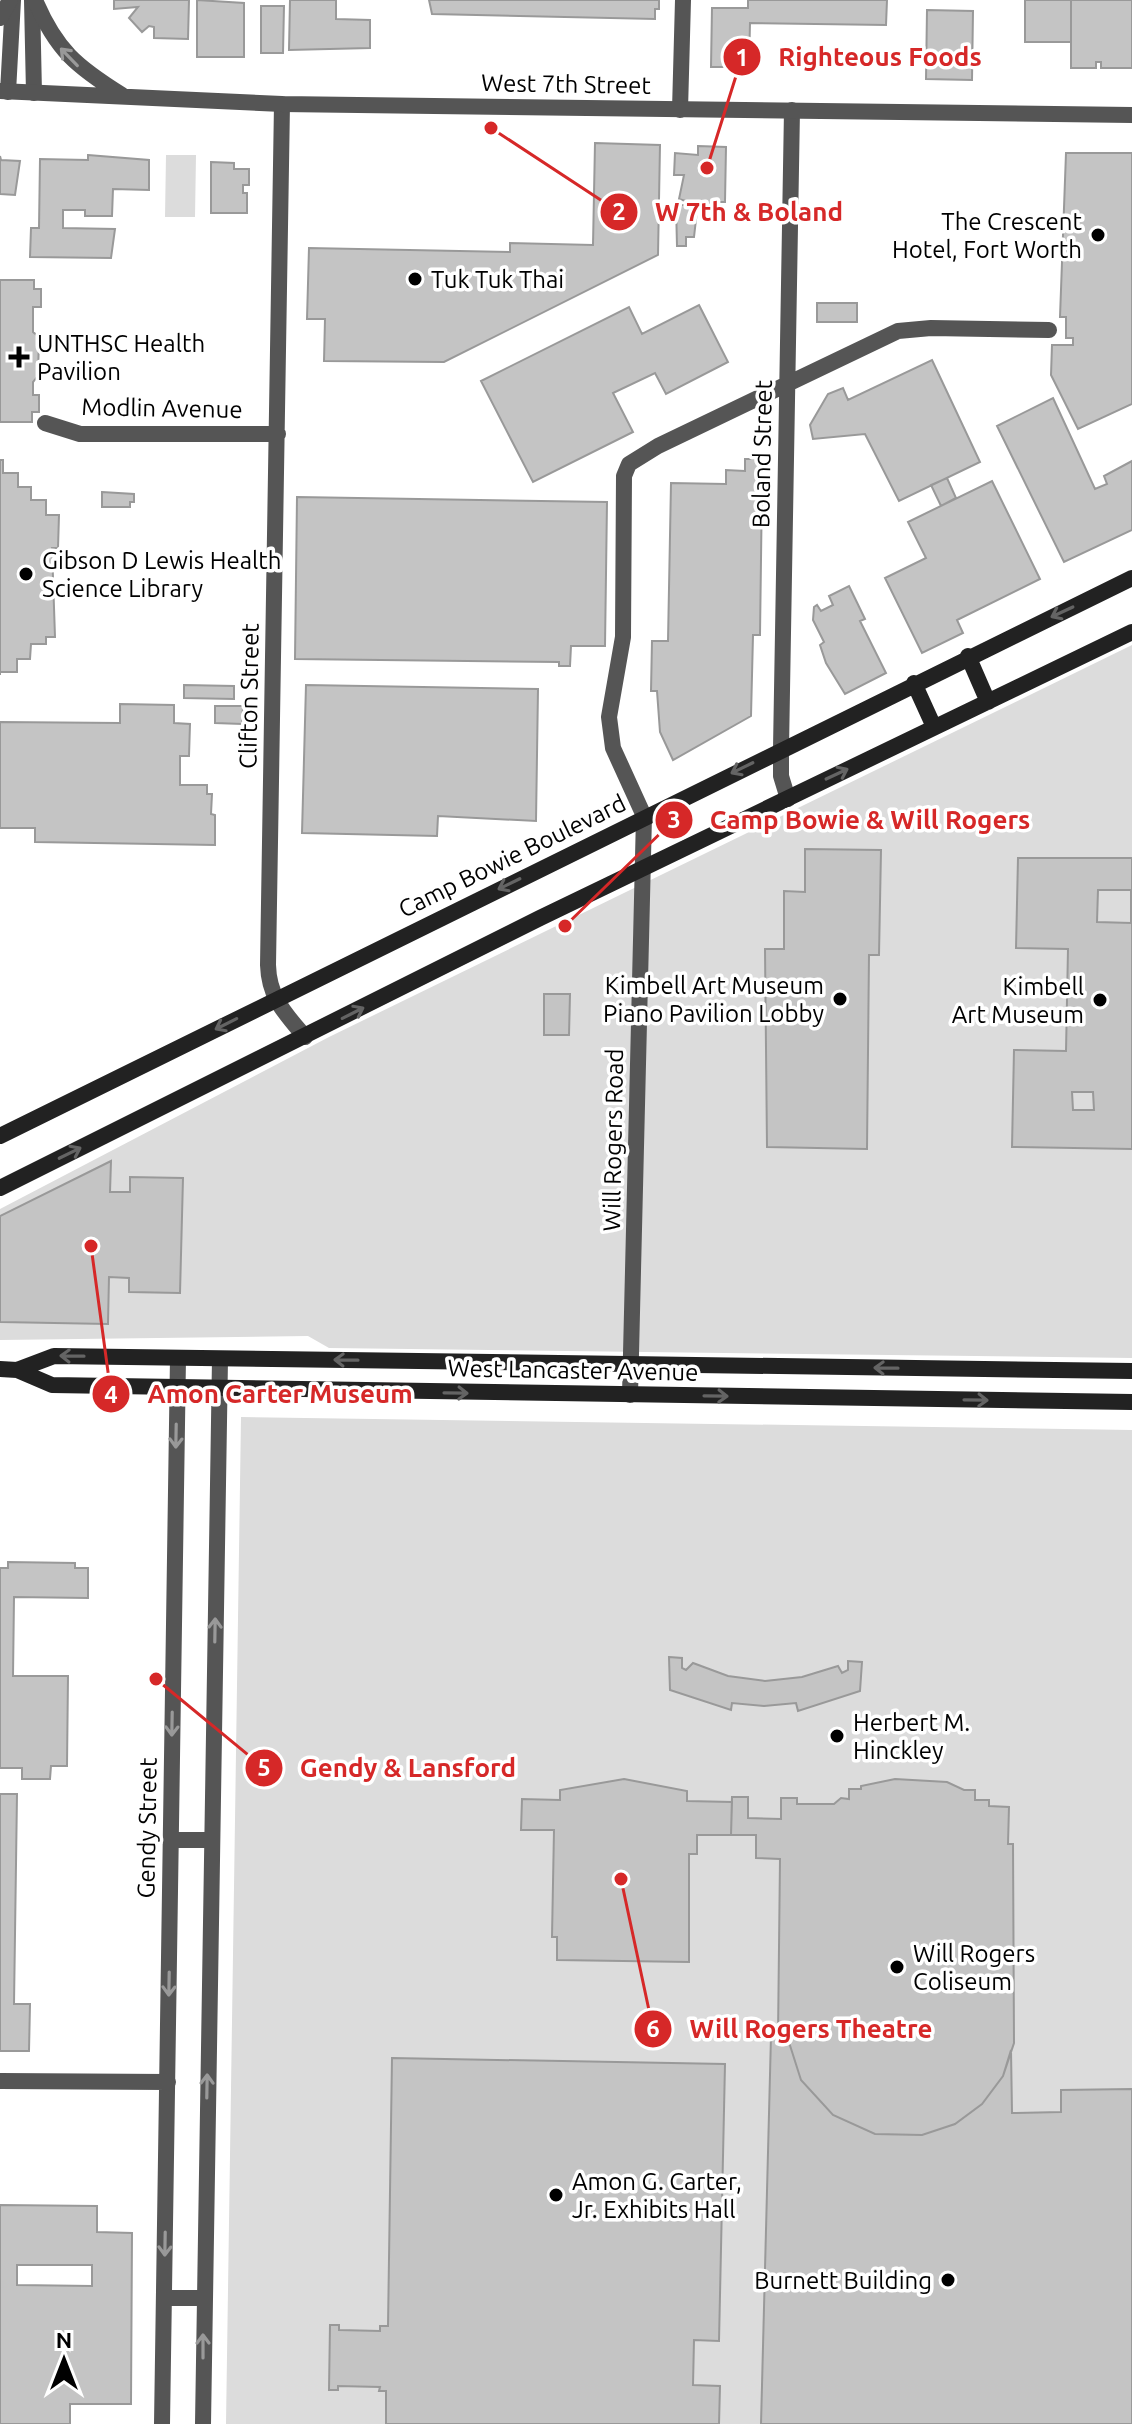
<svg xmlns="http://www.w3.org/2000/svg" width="1132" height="2424" font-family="Ubuntu,sans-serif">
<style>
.green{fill:#dcdcdc}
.building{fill:#c4c4c4;stroke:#999;stroke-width:2;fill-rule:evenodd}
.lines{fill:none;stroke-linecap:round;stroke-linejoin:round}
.minor{stroke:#555;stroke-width:16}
.tertiary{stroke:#555;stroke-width:16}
.secondary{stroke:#222;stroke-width:16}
.oneway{stroke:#999}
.oneway2{stroke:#646464}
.poi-dot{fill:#000;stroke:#fff;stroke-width:3}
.labels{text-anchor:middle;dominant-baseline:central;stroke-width:7;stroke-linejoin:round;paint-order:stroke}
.street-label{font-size:24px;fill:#000;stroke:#fff}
.poi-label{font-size:24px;fill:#000;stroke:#fff;text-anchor:start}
.leader{fill:none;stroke:#d62828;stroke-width:3}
.callout-dot{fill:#d62828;stroke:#fff;stroke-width:3}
.mark-label{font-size:24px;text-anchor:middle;font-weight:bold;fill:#fff}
.callout-label{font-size:26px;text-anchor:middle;font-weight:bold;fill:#d62828;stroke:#fff;stroke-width:7;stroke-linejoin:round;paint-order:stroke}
</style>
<rect width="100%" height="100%" fill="#fff"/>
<path class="green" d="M 166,155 L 196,155 L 195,217 L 165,217 Z
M 1132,645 L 1132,1358 L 329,1348 L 308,1336 L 0,1340 L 0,1209 L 329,1037 Z
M 241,1417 L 1132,1430 L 1132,2424 L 226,2424 Z"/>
<path class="building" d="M 114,0 L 189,0 L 188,39 L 154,38 L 154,27 L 149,26 L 142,32 L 129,18 L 138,7 L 114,9 Z
M 197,0 L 244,3 L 244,57 L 197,57 Z
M 290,0 L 336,0 L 336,19 L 370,20 L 370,48 L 289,50 Z
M 429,0 L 659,0 L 659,9 L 655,9 L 655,19 L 432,14 Z
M 748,0 L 887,0 L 886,25 L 750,23 L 749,67 L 711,67 L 712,8 L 748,8 Z
M 1025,0 L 1071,0 L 1071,42 L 1025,42 Z
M 1071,0 L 1132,0 L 1132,68 L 1101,68 L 1101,62 L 1096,62 L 1096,68 L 1071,68 Z
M 261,6 L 284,6 L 283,53 L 261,53 Z
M 927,10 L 973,11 L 972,80 L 926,79 Z
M 595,143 L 660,145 L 658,255 L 444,362 L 324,361 L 325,319 L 307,319 L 309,248 L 510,252 L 510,243 L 593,245 Z
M 698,146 L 726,147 L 725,202 L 716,202 L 716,206 L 698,202 L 694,237 L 686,237 L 686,246 L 677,246 L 676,205 L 689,205 L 689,202 L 679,199 L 684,175 L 674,175 L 675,153 L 698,155 Z
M 1066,153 L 1132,153 L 1132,404 L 1078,429 L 1051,375 L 1052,345 L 1073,345 L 1073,338 L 1066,338 L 1066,317 L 1060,317 Z
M 88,155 L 149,160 L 149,190 L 113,189 L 112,216 L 85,216 L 85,210 L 63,210 L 63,228 L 115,229 L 111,258 L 30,257 L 31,228 L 39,228 L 40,159 L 88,160 Z
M 0,156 L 1,160 L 20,161 L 15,195 L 0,194 Z
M 211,162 L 234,163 L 234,169 L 249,169 L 249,185 L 243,185 L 243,193 L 247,193 L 247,213 L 211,213 Z
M 0,280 L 34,280 L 34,289 L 41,289 L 41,307 L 33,307 L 33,332 L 39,337 L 38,376 L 33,382 L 33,395 L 39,395 L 39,412 L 32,412 L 32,422 L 0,422 Z
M 817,303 L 857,303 L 857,322 L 817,322 Z
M 699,305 L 728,362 L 666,394 L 655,373 L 613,393 L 633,432 L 533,482 L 481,381 L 629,307 L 642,334 Z
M 932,360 L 980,462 L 899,501 L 865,434 L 813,439 L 810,425 L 828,394 L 843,388 L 848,400 Z
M 1053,398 L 1095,489 L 1107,484 L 1104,476 L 1132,461 L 1132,530 L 1064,562 L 997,426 Z
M 745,459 L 759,459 L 758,484 L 762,484 L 760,635 L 753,635 L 751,716 L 673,760 L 660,732 L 657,691 L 651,691 L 652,641 L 668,641 L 671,483 L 726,484 L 726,470 L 745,471 Z
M 0,460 L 3,460 L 3,473 L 18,473 L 18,487 L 31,487 L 31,500 L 46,500 L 46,515 L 59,515 L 58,548 L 52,548 L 55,637 L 46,637 L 46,644 L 31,644 L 30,659 L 17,659 L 17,672 L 0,672 L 0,675 Z
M 947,478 L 956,498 L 941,506 L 931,485 Z
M 992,481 L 1040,579 L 957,620 L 963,633 L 922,653 L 885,578 L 926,558 L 908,522 Z
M 102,492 L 134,494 L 134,502 L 130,502 L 130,507 L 102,507 Z
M 297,497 L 607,502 L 605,646 L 571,646 L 570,666 L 559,666 L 559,662 L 295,659 Z
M 849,586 L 865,619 L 860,621 L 886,673 L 845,694 L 826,663 L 820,645 L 824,642 L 813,620 L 814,607 L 817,605 L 821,611 L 833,605 L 829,596 Z
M 184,685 L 234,686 L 234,699 L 184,698 Z
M 306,685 L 538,689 L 536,821 L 438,816 L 437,836 L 302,833 Z
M 120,704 L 174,705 L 174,723 L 190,724 L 189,756 L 180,756 L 180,785 L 207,785 L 207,794 L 212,794 L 211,814 L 215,815 L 215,845 L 35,842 L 35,828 L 0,828 L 0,722 L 120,723 Z
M 215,706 L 243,706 L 242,724 L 215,723 Z
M 805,849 L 881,850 L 879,955 L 869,955 L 867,1149 L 767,1147 L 765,949 L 784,949 L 784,891 L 805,892 Z
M 1018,858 L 1132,858 L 1132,1149 L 1012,1147 L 1014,1050 L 1066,1051 L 1068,949 L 1016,948 ZM 1098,890 L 1131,890 L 1131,923 L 1097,922 ZM 1072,1092 L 1093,1092 L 1094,1110 L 1073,1110 Z
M 544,994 L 570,994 L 569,1035 L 544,1035 Z
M 111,1161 L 110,1192 L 130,1192 L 130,1177 L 183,1178 L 180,1293 L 129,1292 L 129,1278 L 109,1277 L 108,1324 L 0,1322 L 0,1216 Z
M 8,1562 L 75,1563 L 75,1568 L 88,1568 L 88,1598 L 14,1597 L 13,1676 L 68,1676 L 67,1766 L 51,1766 L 50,1779 L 22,1779 L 22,1768 L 0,1768 L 0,1568 L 8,1568 Z
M 669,1657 L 682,1658 L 682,1668 L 686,1670 L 693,1663 L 728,1676 L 765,1681 L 802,1677 L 838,1666 L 842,1673 L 848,1670 L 848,1661 L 862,1662 L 860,1691 L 798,1711 L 796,1703 L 764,1706 L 732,1703 L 731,1710 L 670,1690 Z
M 624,1779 L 687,1791 L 687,1801 L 732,1802 L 731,1835 L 697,1835 L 697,1854 L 689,1854 L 689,1962 L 557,1960 L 557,1937 L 552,1937 L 554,1830 L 521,1830 L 522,1799 L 560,1800 L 560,1790 Z
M 895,1779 L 947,1782 L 964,1790 L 975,1790 L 975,1800 L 989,1800 L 989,1806 L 1009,1807 L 1008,1844 L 1013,1844 L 1014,2043 L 1003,2076 L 982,2104 L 955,2124 L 922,2135 L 875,2134 L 833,2115 L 801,2080 L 787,2036 L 778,2036 L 780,1859 L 756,1858 L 756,1835 L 731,1835 L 732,1797 L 748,1797 L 748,1818 L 781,1819 L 781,1798 L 797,1798 L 797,1804 L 834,1804 L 841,1798 L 849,1799 L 849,1789 L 861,1789 L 861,1786 Z
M 0,1794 L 17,1794 L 14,2004 L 30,2004 L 29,2051 L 0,2051 Z
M 771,2036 L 787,2036 L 801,2080 L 833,2115 L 875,2134 L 922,2135 L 955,2124 L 982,2104 L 1003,2076 L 1011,2050 L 1012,2113 L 1061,2112 L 1061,2090 L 1132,2089 L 1132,2424 L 761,2424 Z
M 392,2058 L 725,2064 L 719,2341 L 694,2340 L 693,2385 L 720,2386 L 719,2424 L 386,2424 L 386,2391 L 379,2391 L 380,2387 L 338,2386 L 338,2390 L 329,2390 L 330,2325 L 339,2325 L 339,2330 L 380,2331 L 380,2326 L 388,2326 Z
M 0,2205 L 97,2206 L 97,2232 L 132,2233 L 131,2404 L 70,2404 L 70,2424 L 0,2424 ZM 17,2265 L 92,2265 L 92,2286 L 17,2285 Z"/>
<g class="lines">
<path class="minor" d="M 32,0 L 34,93
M 8,92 L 13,0
M 282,104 L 268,965 C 269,998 285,1013 305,1037
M 680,110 L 683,0
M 45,423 L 80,434 L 278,434
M 788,799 L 781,776 L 781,749 L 792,110
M 630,1395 L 644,816 L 613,748 L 609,717 L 623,637 L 624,476 L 629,464 L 658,446 L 898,331 L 931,328 L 1049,330
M 170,1840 L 212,1840
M 0,2081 L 168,2082
M 164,2298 L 204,2298
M 162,2424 L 178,1358
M 203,2424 L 220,1359"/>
<path class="tertiary" d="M 35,0 C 56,50 77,67 122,95
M 0,18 L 10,0
M 0,91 L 282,104 L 1132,115"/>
<path class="secondary" d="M 968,656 L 988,702
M 914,683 L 934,727
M 0,1136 L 1132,578
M 0,1188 L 540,918 L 1132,632
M 0,1369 L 17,1370 L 54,1356 L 1132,1371
M 17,1370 L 52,1385 L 1132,1402"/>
</g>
<defs><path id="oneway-shaft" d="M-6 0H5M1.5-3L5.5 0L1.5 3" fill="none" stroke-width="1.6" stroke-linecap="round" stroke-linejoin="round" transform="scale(2)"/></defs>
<g class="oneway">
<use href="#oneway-shaft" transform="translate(69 57) rotate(-134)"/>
<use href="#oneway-shaft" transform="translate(176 1436) rotate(91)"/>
<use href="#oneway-shaft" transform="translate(215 1630) rotate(-89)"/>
<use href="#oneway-shaft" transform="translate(172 1724) rotate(91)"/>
<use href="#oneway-shaft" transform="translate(169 1984) rotate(91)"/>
<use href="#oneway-shaft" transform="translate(207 2086) rotate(-89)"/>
<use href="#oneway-shaft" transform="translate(165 2244) rotate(91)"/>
<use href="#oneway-shaft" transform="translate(203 2346) rotate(-90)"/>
</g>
<g class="oneway2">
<use href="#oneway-shaft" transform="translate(1062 612) rotate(155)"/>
<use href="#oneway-shaft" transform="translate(742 768) rotate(154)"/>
<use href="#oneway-shaft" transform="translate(837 774) rotate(-25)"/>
<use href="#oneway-shaft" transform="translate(509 884) rotate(154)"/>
<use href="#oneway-shaft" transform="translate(353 1013) rotate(-27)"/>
<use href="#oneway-shaft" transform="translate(226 1024) rotate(153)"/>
<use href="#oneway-shaft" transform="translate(70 1153) rotate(-26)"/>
<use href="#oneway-shaft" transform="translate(72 1356) rotate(-179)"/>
<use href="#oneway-shaft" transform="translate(346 1360) rotate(-179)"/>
<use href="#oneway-shaft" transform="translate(886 1368) rotate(-179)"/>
<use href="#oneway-shaft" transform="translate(456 1393) rotate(1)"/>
<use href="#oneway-shaft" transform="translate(716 1396) rotate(1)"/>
<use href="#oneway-shaft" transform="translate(976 1400) rotate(1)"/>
</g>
<g class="poi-dot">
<circle cx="1098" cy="235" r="8"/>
<circle cx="415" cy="279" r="8"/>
<path d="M15 345h8v8h8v8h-8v8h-8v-8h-8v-8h8z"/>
<circle cx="26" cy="574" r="8"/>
<circle cx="840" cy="999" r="8"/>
<circle cx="1100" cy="1000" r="8"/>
<circle cx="837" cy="1736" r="8"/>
<circle cx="897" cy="1967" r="8"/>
<circle cx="556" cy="2195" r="8"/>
<circle cx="948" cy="2280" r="8"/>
</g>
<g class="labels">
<g class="street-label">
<text transform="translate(566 84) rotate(1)">West 7th Street</text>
<text transform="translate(162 408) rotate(1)">Modlin Avenue</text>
<text transform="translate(762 454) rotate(-89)">Boland Street</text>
<text transform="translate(249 696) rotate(-89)">Clifton Street</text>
<text transform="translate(512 856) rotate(-26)">Camp Bowie Boulevard</text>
<text transform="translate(613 1140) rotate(-89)">Will Rogers Road</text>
<text transform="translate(573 1370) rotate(1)">West Lancaster Avenue</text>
<text transform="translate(147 1828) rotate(-89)">Gendy Street</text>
</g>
<g class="poi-label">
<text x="1082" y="221" text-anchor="end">The Crescent<tspan x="1082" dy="28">Hotel, Fort Worth</tspan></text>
<text x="431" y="279">Tuk Tuk Thai</text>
<text x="37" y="343">UNTHSC Health<tspan x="37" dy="28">Pavilion</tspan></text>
<text x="42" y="560">Gibson D Lewis Health<tspan x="42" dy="28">Science Library</tspan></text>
<text x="824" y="985" text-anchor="end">Kimbell Art Museum<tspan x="824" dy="28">Piano Pavilion Lobby</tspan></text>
<text x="1084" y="986" text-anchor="end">Kimbell<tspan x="1084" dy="28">Art Museum</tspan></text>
<text x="853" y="1722">Herbert M.<tspan x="853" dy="28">Hinckley</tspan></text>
<text x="913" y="1953">Will Rogers<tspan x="913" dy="28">Coliseum</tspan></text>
<text x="572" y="2181">Amon G. Carter,<tspan x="572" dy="28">Jr. Exhibits Hall</tspan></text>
<text x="932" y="2280" text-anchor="end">Burnett Building</text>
</g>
</g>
<path class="leader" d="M707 168L742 57M491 128L619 212M565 926L674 820M91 1246L111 1394M156 1679L264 1768M621 1879L653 2029"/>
<g class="callout-dot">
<circle cx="707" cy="168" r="8"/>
<circle cx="491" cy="128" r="8"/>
<circle cx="565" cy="926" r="8"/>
<circle cx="91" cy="1246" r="8"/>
<circle cx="156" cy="1679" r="8"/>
<circle cx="621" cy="1879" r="8"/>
<circle cx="742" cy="57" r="20"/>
<circle cx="619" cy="212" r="20"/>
<circle cx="674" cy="820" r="20"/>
<circle cx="111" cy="1394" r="20"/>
<circle cx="264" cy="1768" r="20"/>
<circle cx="653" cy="2029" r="20"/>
</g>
<g class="mark-label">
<text x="742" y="66">1</text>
<text x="619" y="220">2</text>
<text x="674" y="828">3</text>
<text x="111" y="1403">4</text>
<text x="264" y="1776">5</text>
<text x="653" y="2037">6</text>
</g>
<g class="callout-label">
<text x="880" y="66">Righteous Foods</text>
<text x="749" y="221">W 7th &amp; Boland</text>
<text x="870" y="829">Camp Bowie &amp; Will Rogers</text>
<text x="280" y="1403">Amon Carter Museum</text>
<text x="408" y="1777">Gendy &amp; Lansford</text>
<text x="811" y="2038">Will Rogers Theatre</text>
</g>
<g transform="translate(64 2360)" stroke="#ffffff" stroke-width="6" paint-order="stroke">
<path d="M0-6L14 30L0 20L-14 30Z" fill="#000000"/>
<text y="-12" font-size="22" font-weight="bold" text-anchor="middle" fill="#000000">N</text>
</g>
</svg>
